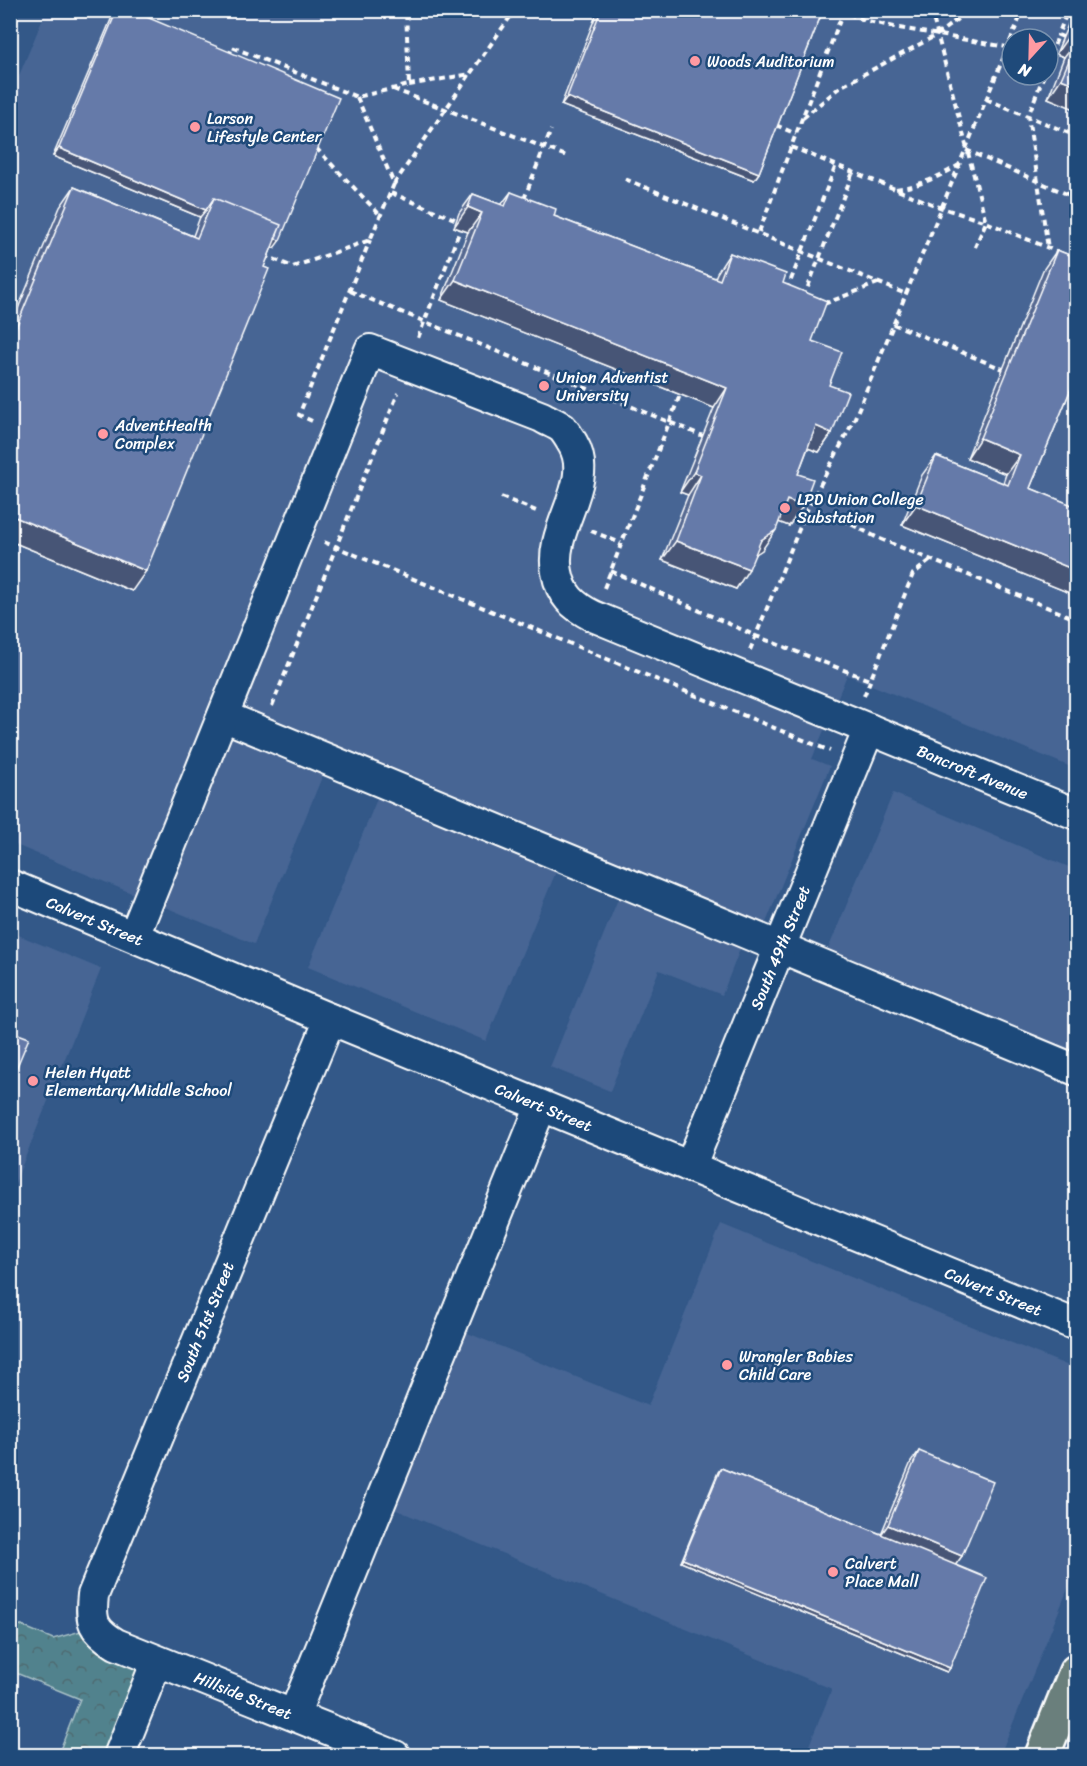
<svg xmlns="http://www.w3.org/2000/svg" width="1087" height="1766" font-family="Sriracha,sans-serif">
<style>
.built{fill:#466594;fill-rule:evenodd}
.park{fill:url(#park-crowns);stroke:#a8c0c6;stroke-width:1.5}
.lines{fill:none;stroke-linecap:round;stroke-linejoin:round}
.minor-casing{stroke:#fff;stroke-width:34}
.major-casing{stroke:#fff;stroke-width:38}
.path{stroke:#fff;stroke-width:4;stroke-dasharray:6 4.5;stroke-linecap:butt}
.minor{stroke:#1f4a7a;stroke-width:30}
.major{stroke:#6a7f7c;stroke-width:33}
.wall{fill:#576991;stroke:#fff;stroke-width:1.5}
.shaded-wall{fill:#475576;stroke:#fff;stroke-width:1.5}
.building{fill:#657aa9;stroke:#fff;stroke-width:1.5}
.poi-dot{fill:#ff9aa2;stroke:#1f4a7a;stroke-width:2}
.labels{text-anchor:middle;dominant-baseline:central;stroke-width:5;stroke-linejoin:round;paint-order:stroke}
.poi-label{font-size:16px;fill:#fff;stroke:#1f4a7a;text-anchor:start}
.street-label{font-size:16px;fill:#fff;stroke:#1f4a7a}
</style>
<defs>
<pattern id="park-crowns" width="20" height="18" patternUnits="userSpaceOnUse" patternTransform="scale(1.5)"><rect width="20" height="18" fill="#51828d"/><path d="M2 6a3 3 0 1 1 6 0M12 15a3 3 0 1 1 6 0" fill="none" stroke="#4f6a70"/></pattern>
</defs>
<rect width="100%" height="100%" fill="#335888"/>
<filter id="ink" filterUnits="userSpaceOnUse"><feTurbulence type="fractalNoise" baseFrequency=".0167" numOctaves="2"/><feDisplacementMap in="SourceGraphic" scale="12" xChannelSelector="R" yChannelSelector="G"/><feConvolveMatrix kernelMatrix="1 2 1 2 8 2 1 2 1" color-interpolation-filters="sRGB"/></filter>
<g filter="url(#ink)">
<path class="built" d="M 46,11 L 1076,11 L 1076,769 L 847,675 L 812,759 L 830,766 L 763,930 L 324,772 L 254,944 L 11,843 L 10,97 ZM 1012,39 L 1048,39 L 1048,75 L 1012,75 Z
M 893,793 L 1076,870 L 1076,1062 L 824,959 Z
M 379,794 L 558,867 L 486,1041 L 308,967 Z
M 620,894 L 742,944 L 722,995 L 659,970 L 610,1091 L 550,1067 Z
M 11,932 L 101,969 L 11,1193 Z
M 721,1224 L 1076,1369 L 1076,1569 L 1000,1755 L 805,1755 L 832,1689 L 394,1509 L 465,1332 L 648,1406 Z"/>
<path class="park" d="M 10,1621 L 53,1639 L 95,1627 L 157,1661 L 119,1755 L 58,1755 L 80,1699 L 11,1671 Z"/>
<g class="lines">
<defs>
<g id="minor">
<path d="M 223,716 L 1076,1070"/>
<path id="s1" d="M 10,885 L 330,1019 L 1076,1325"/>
<path id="s2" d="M 134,936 L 370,350 L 542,417 C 548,421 557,424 562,428 C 566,432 570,439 573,444 C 596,484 548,528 557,572 C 561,595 573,606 593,616 L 1076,814"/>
<path id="s3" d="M 330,1019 L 93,1595 C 90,1622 93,1630 116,1644 L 395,1756"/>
<path id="s4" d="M 690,1167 L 869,729"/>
<path d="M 294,1715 L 541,1106"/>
<path d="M 119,1756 L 157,1661"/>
</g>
<path id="major" d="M 1042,1756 L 1076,1672"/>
</defs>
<use href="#minor" class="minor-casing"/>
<use href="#major" class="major-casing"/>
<path class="path" d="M 839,10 L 864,20 L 894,27 L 1012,48
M 844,10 L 791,147 L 942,208 L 986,222 L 1058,252
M 931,10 L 986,222 L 975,247
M 1063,37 L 1058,35 L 1068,10
M 229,56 L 232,47 L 357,97 L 409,85 L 406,10
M 1048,65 L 1058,35
M 1044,75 L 1028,116 L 1048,248
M 409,85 L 470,74 L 515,10
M 393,89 L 569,157
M 986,99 L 1076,136
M 803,118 L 840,87 L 937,35 L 969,10
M 776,125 L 796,134
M 316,148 L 381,216
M 966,150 L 1076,198
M 625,179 L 906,294
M 394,184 L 470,74
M 896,189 C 919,186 939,177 959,165
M 391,193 L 457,220
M 524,199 L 551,130
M 759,232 L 791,147
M 264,255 L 293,267 L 370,240 L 394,184 L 357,97
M 787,290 L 836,165
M 350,291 L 703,436
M 804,297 L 853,172
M 824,304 L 878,283
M 893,324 L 1003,369
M 418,338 L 460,230
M 312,421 L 299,415 L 370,240
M 501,497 L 539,512
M 833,515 L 878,538 L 1076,619
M 591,531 L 621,543
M 324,542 L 830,751
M 611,571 L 756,636 L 872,681
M 604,588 L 680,395
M 750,650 L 806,512 L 854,420 L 1023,10
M 864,696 L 913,574 L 932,559
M 272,706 L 398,393"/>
<use href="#minor" class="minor"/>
<use href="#major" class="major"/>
</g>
<path class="wall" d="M 115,10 L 130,10 L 274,248 L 272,247 L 132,591 L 10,541 L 10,328 L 60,207 L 74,187 L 193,236 L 200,217 L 53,156 Z
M 598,10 L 823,10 L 759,173 L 754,180 L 561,105 Z
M 1077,11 L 1077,110 L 1048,98 L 1064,57 L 1056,54 L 1070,20 Z
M 511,192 L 554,216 L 715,278 L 717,273 L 730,253 L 783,283 L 812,341 L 829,385 L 832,433 L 819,452 L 808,448 L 798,474 L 789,526 L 779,522 L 762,550 L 755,554 L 736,589 L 662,560 L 688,495 L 680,492 L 714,408 L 441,300 L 468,232 L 454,227 L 459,213 L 473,194 L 501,205 Z
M 1057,250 L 1076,258 L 1077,257 L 1077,374 L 1030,488 L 1076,507 L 1077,506 L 1077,596 L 902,525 L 922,475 L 936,456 L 1003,483 L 1006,474 L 967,458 L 1043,270 Z
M 919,1451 L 962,1556 L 955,1565 L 950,1668 L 947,1672 L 681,1562 L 718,1472 L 721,1468 L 881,1534 L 911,1462 Z"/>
<path class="shaded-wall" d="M 1070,34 L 1077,37 L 1077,40 L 1064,57 L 1056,54 Z
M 1061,79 L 1077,85 L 1077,110 L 1048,98 Z
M 567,97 L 759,173 L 754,180 L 561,105 Z
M 59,148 L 206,210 L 200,217 L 53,156 Z
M 468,207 L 482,213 L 468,232 L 454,227 Z
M 209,211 L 280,240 L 274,248 L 205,219 Z
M 455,280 L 727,388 L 714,408 L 441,300 Z
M 816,426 L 832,433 L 819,452 L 802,446 Z
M 980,438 L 1020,455 L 1006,474 L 967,458 Z
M 694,472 L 701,475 L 688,495 L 680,492 Z
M 787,500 L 803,506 L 789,526 L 773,520 Z
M 916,505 L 1077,571 L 1077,596 L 902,525 Z
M 10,515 L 146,571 L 132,591 L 10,541 Z
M 776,530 L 762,550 L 747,560 L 761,540 Z
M 676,541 L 749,569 L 736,589 L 662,560 Z
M 10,1066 L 16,1069 L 10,1077 Z
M 888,1525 L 962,1556 L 954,1567 L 880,1536 Z
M 683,1559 L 950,1668 L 947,1672 L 681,1562 Z"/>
<path class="building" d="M 117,10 L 130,10 L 339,98 L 280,240 L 275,239 L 281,225 L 214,198 L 206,210 L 59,148 Z
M 601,10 L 823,10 L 759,173 L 567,97 Z
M 1077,19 L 1077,37 L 1070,34 Z
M 1077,42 L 1077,85 L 1061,79 Z
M 74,187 L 197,238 L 214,198 L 281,225 L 264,267 L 269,269 L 146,571 L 10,515 L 10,342 Z
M 511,192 L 556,209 L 554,216 L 720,280 L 730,253 L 786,274 L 783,283 L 827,301 L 812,341 L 842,352 L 829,385 L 848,392 L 832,433 L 816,426 L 798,474 L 813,479 L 803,506 L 787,500 L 776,530 L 761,540 L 749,569 L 676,541 L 701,475 L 694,472 L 727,388 L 455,280 L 482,213 L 468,207 L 473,194 L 505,206 Z
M 1057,250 L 1077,258 L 1077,374 L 1030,488 L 1077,507 L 1077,571 L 916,505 L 936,456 L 1008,485 L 1020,455 L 980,438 Z
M 10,1031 L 29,1038 L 16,1069 L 10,1066 Z
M 919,1451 L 993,1482 L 962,1556 L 888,1525 Z
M 721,1468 L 987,1578 L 950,1668 L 683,1559 Z"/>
</g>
<g class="poi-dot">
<circle cx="695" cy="61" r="6"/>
<circle cx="195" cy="127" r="6"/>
<circle cx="544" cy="386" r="6"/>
<circle cx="103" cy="434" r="6"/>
<circle cx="785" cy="508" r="6"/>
<circle cx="33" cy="1081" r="6"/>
<circle cx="727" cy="1365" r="6"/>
<circle cx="833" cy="1572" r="6"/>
</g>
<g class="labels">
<g class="poi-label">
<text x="707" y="61">Woods Auditorium</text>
<text x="207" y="118">Larson<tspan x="207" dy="18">Lifestyle Center</tspan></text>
<text x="556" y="377">Union Adventist<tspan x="556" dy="18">University</tspan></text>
<text x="115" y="425">AdventHealth<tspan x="115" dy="18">Complex</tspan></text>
<text x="797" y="499">LPD Union College<tspan x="797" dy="18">Substation</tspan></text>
<text x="45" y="1072">Helen Hyatt<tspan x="45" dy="18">Elementary/Middle School</tspan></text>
<text x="739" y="1356">Wrangler Babies<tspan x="739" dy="18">Child Care</tspan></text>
<text x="845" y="1563">Calvert<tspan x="845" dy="18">Place Mall</tspan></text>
</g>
<g class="street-label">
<text stroke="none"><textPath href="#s2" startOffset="1461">Bancroft Avenue</textPath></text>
<text stroke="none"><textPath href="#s1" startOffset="92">Calvert Street</textPath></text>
<text stroke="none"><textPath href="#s4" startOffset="237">South 49th Street</textPath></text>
<text stroke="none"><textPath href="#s1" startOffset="578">Calvert Street</textPath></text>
<text stroke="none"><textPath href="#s1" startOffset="1064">Calvert Street</textPath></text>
<text transform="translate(205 1322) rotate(-68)">South 51st Street</text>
<text stroke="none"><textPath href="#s3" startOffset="819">Hillside Street</textPath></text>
</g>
</g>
<rect width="1087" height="1766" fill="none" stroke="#1f4a7a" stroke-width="36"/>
<rect x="18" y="18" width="1051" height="1730" fill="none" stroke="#fff" stroke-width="2" filter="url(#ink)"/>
<g transform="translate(1030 57) rotate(202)"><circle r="28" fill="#1f4a7a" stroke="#7992af" stroke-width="1.5"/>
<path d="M0-4.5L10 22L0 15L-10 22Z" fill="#ff9aa2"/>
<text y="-9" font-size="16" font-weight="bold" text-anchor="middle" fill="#ffffff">N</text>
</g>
</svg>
